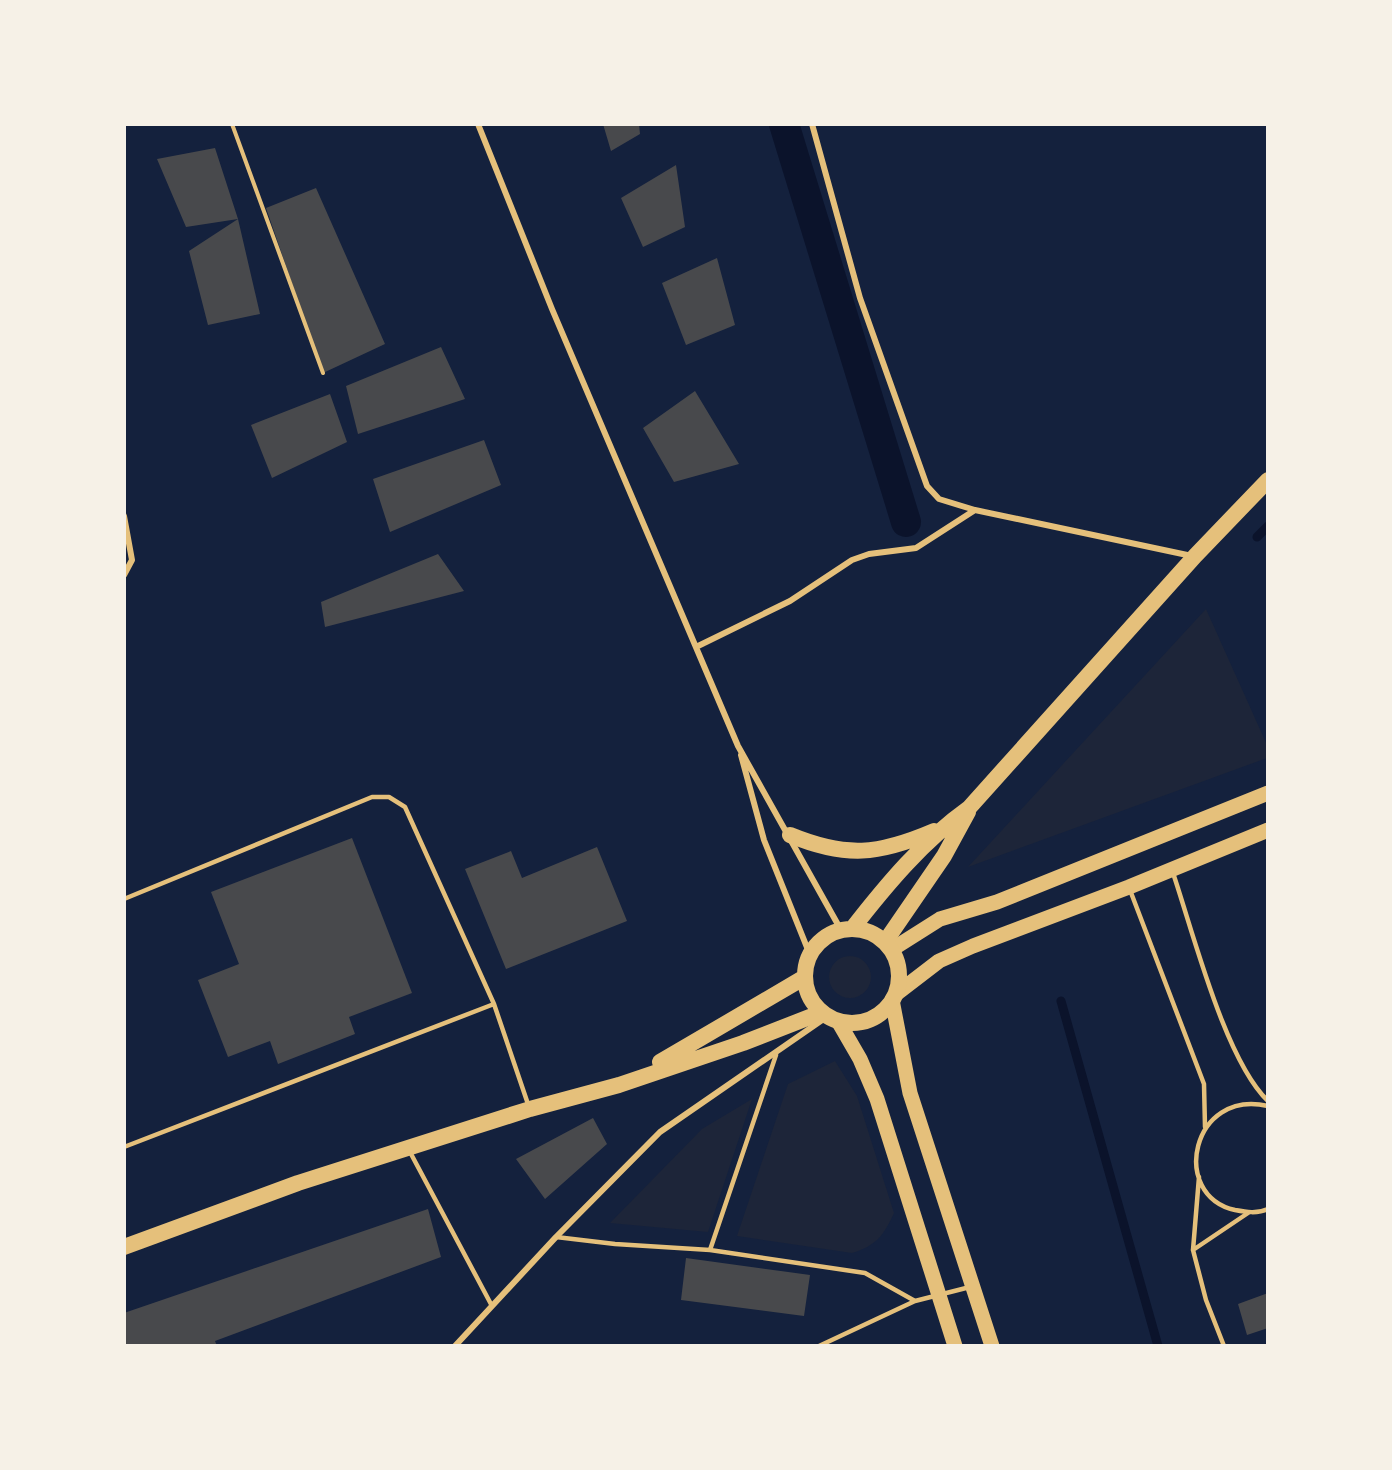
<svg xmlns="http://www.w3.org/2000/svg" width="1392" height="1470" font-family="Lato,sans-serif">
<style>
.green{fill:#1d2539}
.lines{fill:none;stroke-linecap:round;stroke-linejoin:round}
.stream{stroke:#0b132b;stroke-width:9}
.canal{stroke:#0b132b;stroke-width:30}
.building{fill:#48494c}
.path{stroke:#e5c07b;stroke-width:4}
.service{stroke:#e5c07b;stroke-width:4.5}
.minor{stroke:#e5c07b;stroke-width:6}
.primary{stroke:#e5c07b;stroke-width:15}
.trunk{stroke:#e5c07b;stroke-width:16}
</style>
<rect width="100%" height="100%" fill="#14213d"/>
<path class="green" d="M 1206,609 L 1267,745 L 1267,758 L 968,867 Z
M829 977a21 21 0 1 1 42 0a21 21 0 1 1-42 0Z
M 835,1061 L 857,1096 L 894,1213 C 884,1235 876,1246 852,1253 L 737,1236 L 788,1084 Z
M 752,1099 L 708,1232 L 610,1223 L 702,1129 Z"/>
<g class="lines">
<path class="stream" d="M 1257,537 L 1268,526
M 1061,1001 L 1158,1346"/>
<path class="canal" d="M 784,124 L 906,522"/>
</g>
<path class="building" d="M 603,124 L 639,124 L 640,134 L 611,151 Z
M 215,148 L 238,219 L 260,314 L 208,325 L 189,251 L 238,219 L 186,227 L 157,159 Z
M 676,165 L 685,227 L 643,247 L 621,198 Z
M 316,188 L 385,344 L 323,373 L 266,208 Z
M 717,258 L 735,325 L 686,345 L 662,283 Z
M 441,347 L 465,399 L 358,434 L 346,386 Z
M 695,391 L 739,464 L 674,482 L 643,428 Z
M 330,394 L 347,442 L 272,478 L 251,425 Z
M 484,440 L 501,485 L 390,532 L 373,479 Z
M 438,554 L 464,591 L 325,627 L 321,602 Z
M 352,838 L 412,993 L 349,1017 L 355,1034 L 278,1064 L 270,1041 L 228,1057 L 198,980 L 239,964 L 211,892 Z
M 597,847 L 627,921 L 506,969 L 465,869 L 511,851 L 522,878 Z
M 593,1118 L 607,1144 L 545,1199 L 516,1159 Z
M 428,1209 L 441,1257 L 215,1341 L 217,1346 L 124,1346 L 124,1313 Z
M 686,1258 L 810,1275 L 804,1316 L 681,1300 Z
M 1268,1293 L 1268,1328 L 1247,1335 L 1238,1304 Z"/>
<g class="lines">
<path class="path" d="M 232,124 L 323,373"/>
<path class="service" d="M 1173,873 C 1193,932 1225,1060 1268,1101
M 1130,890 L 1204,1084 L 1205,1127
M 124,899 L 372,797 L 389,797 L 405,807 L 494,1004 L 529,1107
M 1268,1106 C 1192,1088 1169,1195 1235,1210 C 1246,1212 1257,1214 1268,1209
M 124,1147 L 494,1004
M 410,1152 L 492,1306
M 1199,1177 L 1193,1250 L 1206,1300 L 1224,1346
M 556,1237 L 615,1244 L 710,1250 L 865,1273 L 915,1301
M 710,1250 L 776,1055
M 1193,1250 L 1248,1213
M 819,1346 L 915,1301 L 970,1287"/>
<path class="minor" d="M 478,124 L 552,309 L 738,746 L 841,930
M 812,124 L 860,298 L 927,486 L 939,499 L 975,510
M 124,516 L 132,560 L 124,575
M 696,647 L 790,601 L 852,560 L 869,554 L 916,548 L 975,510 L 1192,556
M 741,755 L 764,840 L 810,955
M 455,1346 L 556,1237 L 660,1132 L 825,1018"/>
<path class="primary" d="M 891,950 L 940,919 L 997,902 L 1268,793
M 896,994 L 939,961 L 973,946 L 1129,887 L 1268,830
M 892,1000 L 910,1093 L 992,1346
M 838,1021 L 860,1059 L 877,1099 L 955,1346"/>
<path class="trunk" d="M 790,835 C 846,858 878,855 934,831
M 852,929 C 887,884 923,841 969,808 L 1195,556 L 1268,480
M805 976a47 47 0 1 1 94 0a47 47 0 1 1-94 0Z
M 885,942 L 944,856 L 968,812
M 660,1062 L 805,977
M 124,1247 L 298,1183 L 530,1109 L 619,1085 L 743,1043 L 820,1013"/>
</g>
<rect width="1392" height="1470" fill="none" stroke="#f6f1e7" stroke-width="252"/>
</svg>
